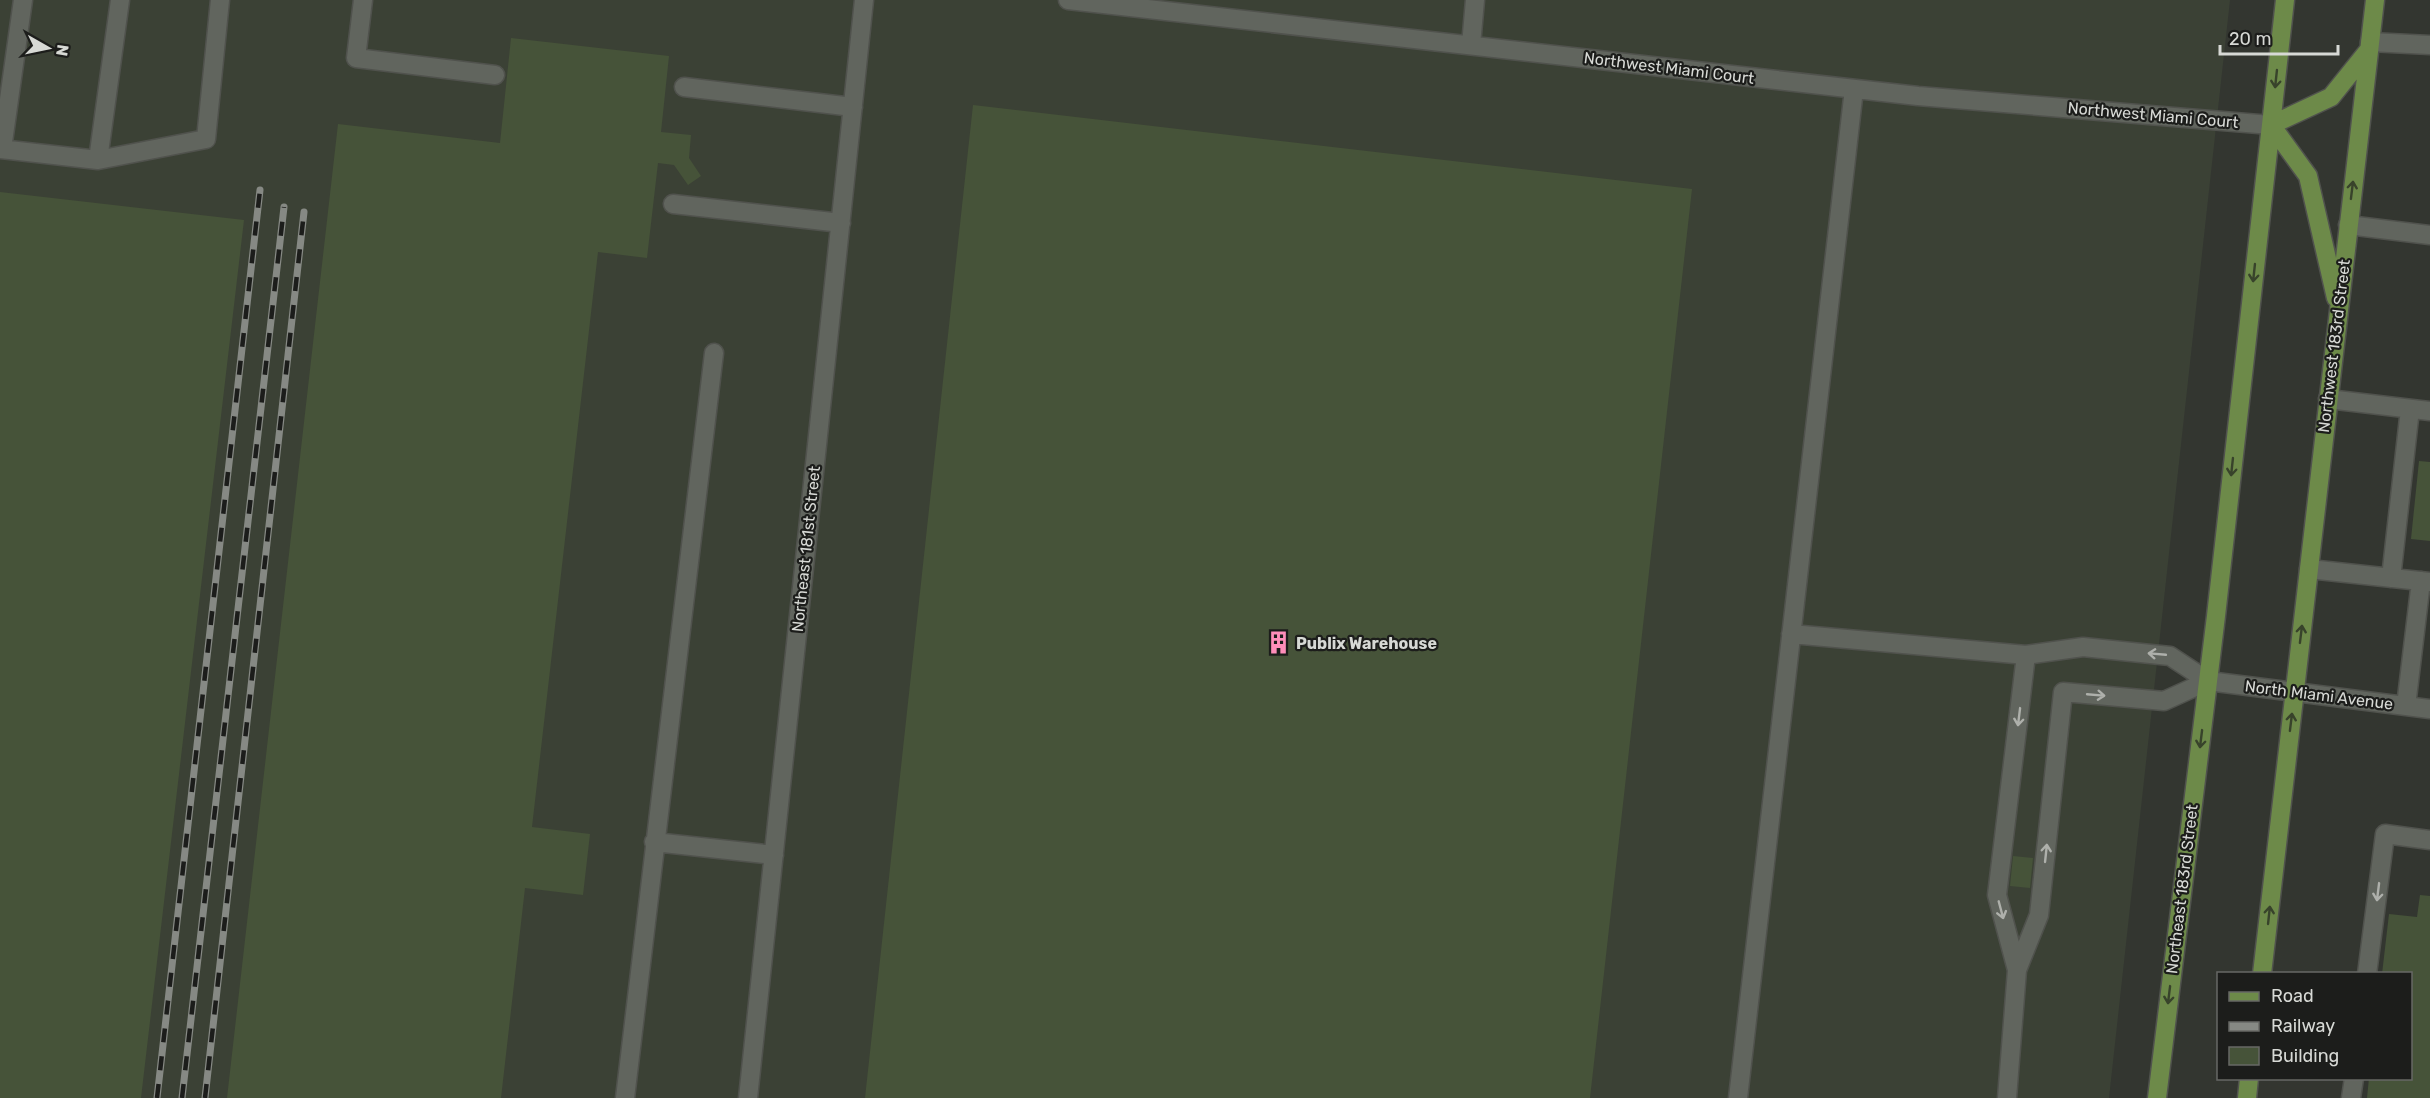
<svg xmlns="http://www.w3.org/2000/svg" width="2430" height="1098" font-family="Rubik,sans-serif">
<style>
.built{fill:#3b4135}
.building{fill:#465339}
.lines{fill:none;stroke-linecap:round;stroke-linejoin:round}
.minor-casing{stroke:#50524d;stroke-width:21}
.major-casing{stroke:#50524d;stroke-width:21}
.minor{stroke:#61655e;stroke-width:18}
.major{stroke:#6d8a49;stroke-width:18}
.rail-casing{stroke:#868984;stroke-width:7}
.rail{stroke:#1c1d1b;stroke-width:4.5;stroke-dasharray:14;stroke-linecap:butt}
.oneway{stroke:#38432b}
.oneway2{stroke:#aeb0ab}
.labels{text-anchor:middle;dominant-baseline:central;stroke-width:4.5;stroke-linejoin:round;paint-order:stroke}
.street-label{font-size:16px;fill:#d7d9d5;stroke:#1c1d1b}
.poi-label{font-size:16px;font-weight:bold;fill:#d7d9d5;stroke:#1c1d1b;text-anchor:start}
</style>
<rect width="100%" height="100%" fill="#333630"/>
<path class="built" d="M 0,0 L 2230,0 L 2109,1098 L 0,1098 Z"/>
<path class="building" d="M 511,38 L 669,56 L 661,132 L 691,135 L 689,158 L 701,176 L 688,185 L 674,165 L 658,163 L 647,258 L 598,252 L 532,827 L 590,834 L 583,895 L 525,888 L 501,1098 L 227,1098 L 338,124 L 500,143 Z
M 973,105 L 1692,189 L 1590,1098 L 865,1098 Z
M 0,192 L 244,220 L 141,1098 L 0,1098 Z
M 2419,461 L 2430,462 L 2430,541 L 2411,539 Z
M 2013,856 L 2033,858 L 2030,888 L 2010,886 Z
M 2420,895 L 2430,896 L 2430,1098 L 2367,1098 L 2369,1078 L 2410,1078 L 2410,974 L 2382,974 L 2389,914 L 2417,917 Z"/>
<g class="lines">
<defs>
<path id="minor" d="M 363,0 L 356,58 L 495,75
M 1068,0 L 1918,96 L 2271,125
M 2370,42 L 2430,45
M 1471,45 L 1475,0
M 684,87 L 853,107
M 0,149 L 98,160 L 120,0
M 2,149 L 23,0
M 98,160 L 206,139 L 220,0
M 673,204 L 841,223
M 2348,225 L 2430,235
M 2328,399 L 2430,411
M 2309,569 L 2430,582
M 2391,578 L 2410,409
M 1791,634 L 2026,655
M 2406,706 L 2421,581
M 654,842 L 774,855
M 2017,970 L 1997,895 L 2026,655 L 2083,647 L 2170,656 L 2208,681 L 2430,709
M 2367,974 L 2385,834 L 2430,840
M 625,1098 L 714,353
M 748,1098 L 864,0
M 1738,1098 L 1854,89
M 2007,1098 L 2017,970 L 2039,915 L 2063,692 L 2164,701 L 2208,681
M 2351,1098 L 2354,1078"/>
<path id="major" d="M 2336,298 L 2308,176 L 2271,125 L 2331,97 L 2368,51
M 2262,974 L 2375,0
M 2157,1098 L 2216,616 L 2285,0
M 2247,1098 L 2249,1078"/>
</defs>
<use href="#minor" class="minor-casing"/>
<use href="#major" class="major-casing"/>
<use href="#minor" class="minor"/>
<use href="#major" class="major"/>
<defs>
<path id="rail" d="M 157,1098 L 260,190
M 182,1098 L 284,207
M 205,1098 L 304,212"/>
</defs>
<use href="#rail" class="rail-casing"/>
<use href="#rail" class="rail"/>
</g>
<defs><path id="oneway-shaft" d="M-6 0H5M1.5-3L5.5 0L1.5 3" fill="none" stroke-width="1.6" stroke-linecap="round" stroke-linejoin="round" transform="scale(1.5)"/></defs>
<g class="oneway">
<use href="#oneway-shaft" transform="translate(2276 79) rotate(96)"/>
<use href="#oneway-shaft" transform="translate(2352 190) rotate(-83)"/>
<use href="#oneway-shaft" transform="translate(2254 273) rotate(96)"/>
<use href="#oneway-shaft" transform="translate(2232 467) rotate(96)"/>
<use href="#oneway-shaft" transform="translate(2301 634) rotate(-83)"/>
<use href="#oneway-shaft" transform="translate(2291 722) rotate(-83)"/>
<use href="#oneway-shaft" transform="translate(2201 739) rotate(97)"/>
<use href="#oneway-shaft" transform="translate(2269 915) rotate(-84)"/>
<use href="#oneway-shaft" transform="translate(2169 995) rotate(97)"/>
</g>
<g class="oneway2">
<use href="#oneway-shaft" transform="translate(2157 654) rotate(-175)"/>
<use href="#oneway-shaft" transform="translate(2096 695) rotate(5)"/>
<use href="#oneway-shaft" transform="translate(2019 717) rotate(97)"/>
<use href="#oneway-shaft" transform="translate(2046 853) rotate(-84)"/>
<use href="#oneway-shaft" transform="translate(2378 892) rotate(97)"/>
<use href="#oneway-shaft" transform="translate(2001 910) rotate(75)"/>
</g>
<defs>
<symbol id="building-bare" viewBox="-9 -9 18 18"><path d="M-4-6H4V6H1V3H-1V6H-4ZM-2.5-4.3h1.7v1.8h-1.7ZM.8-4.3h1.7v1.8H.8ZM-2.5-1h1.7V.8h-1.7ZM.8-1h1.7V.8H.8Z" fill="#ff8eba" stroke="#1c1d1b" stroke-width="2.5" paint-order="stroke"/></symbol>
</defs>
<g fill-rule="evenodd">
<use href="#building-bare" x="1262" y="626" width="33" height="33"/>
</g>
<g class="labels">
<g class="street-label">
<text transform="translate(1669 68) rotate(7)">Northwest Miami Court</text>
<text transform="translate(2153 115) rotate(5)">Northwest Miami Court</text>
<text transform="translate(2334 346) rotate(-83)">Northwest 183rd Street</text>
<text transform="translate(806 549) rotate(-84)">Northeast 181st Street</text>
<text transform="translate(2319 695) rotate(7)">North Miami Avenue</text>
<text transform="translate(2182 889) rotate(-83)">Northeast 183rd Street</text>
</g>
<g class="poi-label">
<text x="1296" y="643">Publix Warehouse</text>
</g>
</g>
<rect x="2217" y="972" width="195" height="108" fill="#1c1d1b" stroke="#676865" stroke-width="1.5"/>
<rect x="2229" y="992" width="30" height="9" fill="#6d8a49" stroke="#676865" stroke-width="1.5"/>
<text x="2271" y="1002" font-size="18" fill="#d7d9d5">Road</text>
<rect x="2229" y="1022" width="30" height="9" fill="#868984" stroke="#676865" stroke-width="1.5"/>
<text x="2271" y="1032" font-size="18" fill="#d7d9d5">Railway</text>
<rect x="2229" y="1047" width="30" height="18" fill="#465339" stroke="#676865" stroke-width="1.5"/>
<text x="2271" y="1062" font-size="18" fill="#d7d9d5">Building</text>
<g transform="translate(48 48) rotate(99)" stroke="#1c1d1b" stroke-width="4.5" paint-order="stroke">
<path d="M0-4.5L10 22L0 15L-10 22Z" fill="#d7d9d5"/>
<text y="-9" font-size="16" font-weight="bold" text-anchor="middle" fill="#d7d9d5">N</text>
</g>
<path d="M2220 45v9h118v-9" fill="none" stroke="#d7d9d5" stroke-width="3"/>
<text x="2229" y="45" font-size="18" fill="#d7d9d5" stroke="#1c1d1b" stroke-width="4.5" paint-order="stroke">20 m</text>
</svg>
